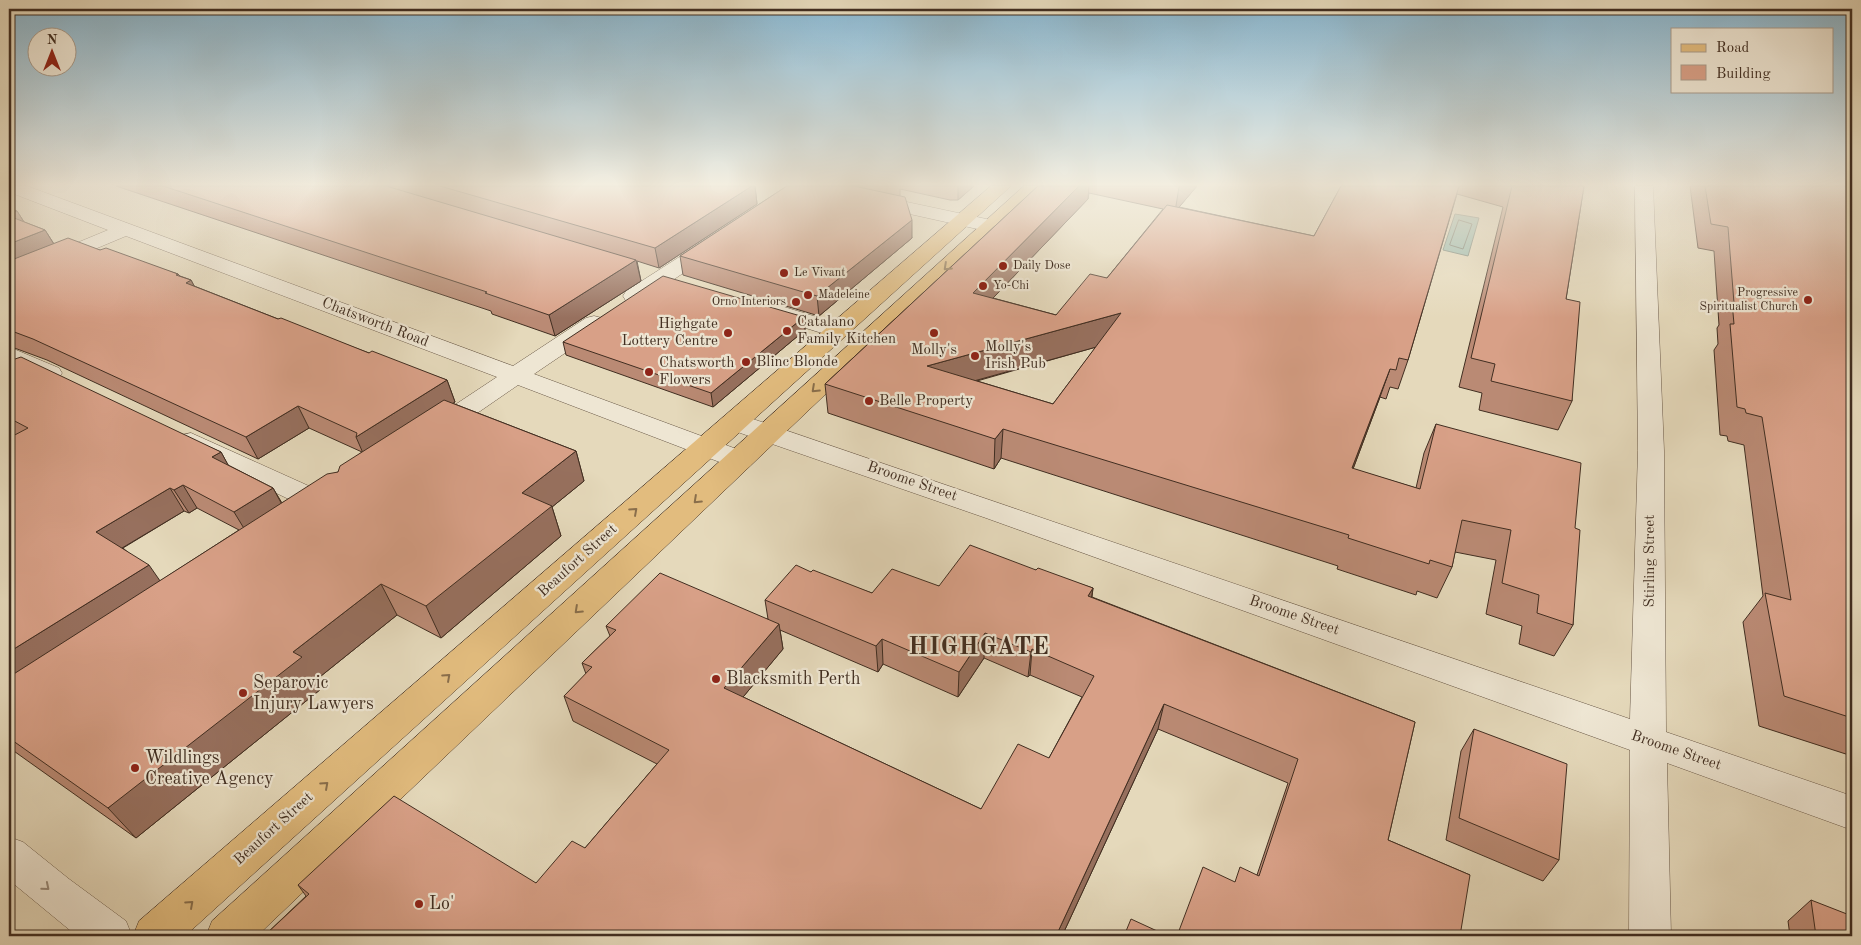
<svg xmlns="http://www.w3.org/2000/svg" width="1861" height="945" font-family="'Old Standard TT',serif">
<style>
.water{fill:#96baad;stroke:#748275}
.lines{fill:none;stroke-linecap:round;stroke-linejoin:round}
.shore{stroke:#6c7467;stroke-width:1}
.minor-casing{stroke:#6a5948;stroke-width:1}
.major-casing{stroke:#412e21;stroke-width:1}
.minor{fill:#eee6d3;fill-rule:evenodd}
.major{fill:#e2bc7e;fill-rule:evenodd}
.wall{fill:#ba8a74;stroke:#412e21;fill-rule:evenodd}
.shaded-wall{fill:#97705e;stroke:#412e21}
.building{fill:#d8a087;stroke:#412e21;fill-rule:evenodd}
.oneway{stroke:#896e4b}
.oneway2{stroke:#988a7a}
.poi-dot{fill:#8f2418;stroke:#eee6d3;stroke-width:2}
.labels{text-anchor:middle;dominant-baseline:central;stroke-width:4.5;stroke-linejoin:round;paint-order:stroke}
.far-poi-label{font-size:12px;fill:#412e21;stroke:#eee6d3;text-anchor:start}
.poi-label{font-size:15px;fill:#412e21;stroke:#eee6d3;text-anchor:start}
.street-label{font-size:15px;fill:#412e21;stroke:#eee6d3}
.near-poi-label{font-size:18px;fill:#412e21;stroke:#eee6d3;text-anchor:start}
.near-district-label{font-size:24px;font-weight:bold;letter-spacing:1px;fill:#412e21;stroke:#eee6d3}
</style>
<rect width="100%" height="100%" fill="#e5d9bb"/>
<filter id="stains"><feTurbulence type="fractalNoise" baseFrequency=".004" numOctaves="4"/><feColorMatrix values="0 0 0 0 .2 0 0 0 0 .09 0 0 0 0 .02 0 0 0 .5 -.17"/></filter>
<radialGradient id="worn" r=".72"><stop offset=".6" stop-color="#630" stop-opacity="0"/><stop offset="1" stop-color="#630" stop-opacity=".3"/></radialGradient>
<path class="water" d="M 1455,214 L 1479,218 L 1468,256 L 1443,250 Z"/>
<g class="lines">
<path class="shore" d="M 1459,220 L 1472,224 L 1463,249 L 1450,245 Z"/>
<defs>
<path id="minor" d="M 9,186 L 27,186 L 513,366 L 586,318 L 594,316 L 602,318 L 605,323 L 602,328 L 534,374 L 750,454 L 754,460 L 750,466 L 740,469 L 730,466 L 518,385 L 444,436 L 435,438 L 426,436 L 422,430 L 426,424 L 497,377 L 126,236 L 9,285 L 9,271 L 108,230 L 9,192 Z
M 797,186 L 832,186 L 991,220 L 998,222 L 1001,226 L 998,230 L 991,232 L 806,191 L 800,190 Z
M 1635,186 L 1653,186 L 1664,451 L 1666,732 L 1852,796 L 1852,830 L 1667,763 L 1671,936 L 1629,936 L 1630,750 L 986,518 L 726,428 L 722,422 L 726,416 L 735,414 L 744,416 L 1630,719 L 1638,451 Z
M 713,238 L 720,240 L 723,244 L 720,248 L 642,301 L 634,303 L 626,301 L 623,296 L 626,291 L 706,240 Z
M 768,302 L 846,326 L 849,331 L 846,336 L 838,338 L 760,314 L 757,309 L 760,304 Z
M 9,347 L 59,368 L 62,373 L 59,378 L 50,380 L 41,378 L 9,363 Z
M 191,433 L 331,496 L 335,503 L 331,510 L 321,512 L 311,510 L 182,447 L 178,441 L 182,435 Z
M 9,837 L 23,842 L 69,879 L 126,921 L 132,936 L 77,936 L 9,880 Z"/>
<path id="major" d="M 991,186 L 1011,186 L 185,936 L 133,936 L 139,921 Z
M 1024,186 L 1044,186 L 257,936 L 206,936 L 212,921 Z"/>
</defs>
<use href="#minor" class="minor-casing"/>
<use href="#major" class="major-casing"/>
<use href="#minor" class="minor"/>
<use href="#major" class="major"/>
</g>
<path class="wall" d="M 116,186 L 755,186 L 757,204 L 659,268 L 637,261 L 641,281 L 555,336 L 492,314 L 491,311 Z
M 787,186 L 974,186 L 958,200 L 950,200 L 900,189 L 900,196 L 912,238 L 819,316 L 683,275 L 680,256 Z
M 1038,186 L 1197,186 L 1179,207 L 1314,236 L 1341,186 L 1584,186 L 1566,299 L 1572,401 L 1558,430 L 1479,410 L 1482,393 L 1459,387 L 1503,207 L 1457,194 L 1408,360 L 1398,389 L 1390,387 L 1386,399 L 1380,397 L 1353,469 L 1416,488 L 1424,453 L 1436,424 L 1575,528 L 1573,625 L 1554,656 L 1519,644 L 1522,626 L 1486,614 L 1496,560 L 1455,552 L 1452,567 L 1437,598 L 1417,591 L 1416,595 L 1337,569 L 1338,566 L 1001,458 L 994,469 L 828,413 L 825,384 ZM 1089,193 L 1163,209 L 1107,278 L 1056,315 L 993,298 L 1088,199 ZM 1096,347 L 1053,404 L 977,381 Z
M 1690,186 L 1852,186 L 1852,756 L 1759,726 L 1743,622 L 1763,596 L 1744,445 L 1728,441 L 1727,436 L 1720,435 L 1714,350 L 1718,344 L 1717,328 L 1719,325 L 1714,251 L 1698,248 Z
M 9,208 L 17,211 L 24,222 L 45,230 L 54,244 L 100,250 L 178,274 L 180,276 L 191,280 L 194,286 L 278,319 L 369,353 L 447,380 L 455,402 L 452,403 L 576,451 L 584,481 L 552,507 L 561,536 L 441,638 L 397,615 L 316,680 L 321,689 L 136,838 L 11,749 L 9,746 L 9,438 L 15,434 L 9,431 L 9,361 L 221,452 L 228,465 L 273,488 L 282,503 L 338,472 L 362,452 L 309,428 L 258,459 L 47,360 L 9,346 ZM 197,508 L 239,530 L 160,581 L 123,548 L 184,511 L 189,513 Z
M 804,317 L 805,330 L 713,407 L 566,355 L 563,342 Z
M 1036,570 L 1093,588 L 1092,597 L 1415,722 L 1388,840 L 1470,875 L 1235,881 L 1257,875 L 1288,783 L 1158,729 L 1062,936 L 264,936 L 306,896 L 298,885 L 536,883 L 585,848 L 657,764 L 573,721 L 564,696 L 586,674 L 582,663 L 610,636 L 606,626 L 768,619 L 765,600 L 811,572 L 872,593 L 939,586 ZM 780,630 L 878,672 L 883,664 L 958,697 L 984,658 L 1028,677 L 1030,675 L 1082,697 L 1049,758 L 981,809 L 743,697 L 783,649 Z
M 1474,729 L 1559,860 L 1543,881 L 1446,840 L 1461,751 Z
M 1811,900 L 1852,936 L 1790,936 L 1788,921 Z"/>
<path class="shaded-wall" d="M 752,186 L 755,186 L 757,204 L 659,268 L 655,248 Z
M 958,186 L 974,186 L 958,200 Z
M 1079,186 L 1089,186 L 1088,199 L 972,320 L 973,293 Z
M 1180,186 L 1197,186 L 1175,212 L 1179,187 Z
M 17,211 L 29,230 L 9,219 L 9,214 Z
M 912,220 L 912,238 L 819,316 L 817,296 Z
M 45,230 L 57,249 L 9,269 L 9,244 Z
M 636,260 L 641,281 L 555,336 L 549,315 Z
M 191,280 L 202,301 L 186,283 Z
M 1121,313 L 1118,341 L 927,394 L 927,366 Z
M 804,317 L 805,330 L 713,407 L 711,393 Z
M 1390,369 L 1380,397 L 1342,498 L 1352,468 Z
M 447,380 L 455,402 L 366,460 L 356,437 Z
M 298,406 L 309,428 L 258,459 L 246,437 Z
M 1003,429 L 1001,458 L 994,469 L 995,439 Z
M 576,451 L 584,481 L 552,507 L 561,536 L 441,638 L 426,606 L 522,493 Z
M 221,452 L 233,474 L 212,457 Z
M 183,485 L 197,508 L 189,513 L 174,490 Z
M 170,488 L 184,511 L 112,554 L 96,532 Z
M 273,488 L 285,510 L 248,535 L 234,512 Z
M 149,565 L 165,588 L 9,688 L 9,652 Z
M 381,584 L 397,615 L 316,680 L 321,689 L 136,838 L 108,808 L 293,652 Z
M 1093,588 L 1089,613 L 1088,596 Z
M 779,624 L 783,649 L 729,714 L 724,688 Z
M 985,633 L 984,658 L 958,697 L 959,672 Z
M 882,639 L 883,664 L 878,672 L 876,646 Z
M 1032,649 L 1030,675 L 1028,677 L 1031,652 Z
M 1164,704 L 1158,729 L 1062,936 L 1056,936 Z"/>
<path class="building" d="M 163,186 L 386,186 L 636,260 L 549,315 L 485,293 L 487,292 Z
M 440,186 L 752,186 L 655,248 Z
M 787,186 L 854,186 L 905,197 L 912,220 L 817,296 L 680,256 Z
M 1038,186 L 1079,186 L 973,293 L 1056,315 L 1090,274 L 1107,278 L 1167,205 L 1314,236 L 1341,186 L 1459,186 L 1408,360 L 1399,358 L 1396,370 L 1390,369 L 1352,468 L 1420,489 L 1436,424 L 1581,463 L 1575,528 L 1580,530 L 1573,625 L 1537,613 L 1539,595 L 1502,583 L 1511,530 L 1462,520 L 1452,567 L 1430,560 L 1429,564 L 1348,538 L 1349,535 L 1003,429 L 995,439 L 825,384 ZM 1121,313 L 1053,404 L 927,366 Z
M 1512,186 L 1584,186 L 1566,299 L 1580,302 L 1572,401 L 1491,381 L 1495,364 L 1471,358 Z
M 1705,186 L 1852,186 L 1852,718 L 1784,696 L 1765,593 L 1791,600 L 1762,417 L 1746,413 L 1745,409 L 1737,407 L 1730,324 L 1734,324 L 1732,302 L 1734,303 L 1728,227 L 1711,224 Z
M 9,208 L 17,211 L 9,214 Z
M 9,216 L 45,230 L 9,244 Z
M 68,238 L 100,250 L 106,248 L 178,274 L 176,275 L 191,280 L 186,283 L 278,319 L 281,318 L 369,353 L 372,351 L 447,380 L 356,437 L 357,433 L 298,406 L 246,437 L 33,339 L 9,330 L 9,261 Z
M 663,276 L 804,317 L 711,393 L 563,342 Z
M 21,357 L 221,452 L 212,457 L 273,488 L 234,512 L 183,485 L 174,490 L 170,488 L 96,532 L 149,565 L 9,652 L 9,438 L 28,428 L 9,418 L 9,361 Z
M 444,400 L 576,451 L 522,493 L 552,506 L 426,606 L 381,584 L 293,652 L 302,657 L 108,808 L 9,738 L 9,677 L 327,474 L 338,472 L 340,466 Z
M 970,545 L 1036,570 L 1038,568 L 1093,588 L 1088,596 L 1415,722 L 1388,840 L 1470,875 L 1460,936 L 1177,936 L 1203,867 L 1235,882 L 1240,867 L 1259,876 L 1298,759 L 1164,704 L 1056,936 L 897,936 L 888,931 L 886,936 L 264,936 L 309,894 L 298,885 L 394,796 L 536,883 L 572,841 L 585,848 L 669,750 L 564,696 L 592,667 L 582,663 L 616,630 L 606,626 L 660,573 L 779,624 L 724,688 L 981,809 L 1018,744 L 1049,758 L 1094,676 L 1032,649 L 1031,652 L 985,633 L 959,672 L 882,639 L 876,646 L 765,600 L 796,565 L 811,572 L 813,570 L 872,593 L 892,569 L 939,586 Z
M 1474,729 L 1567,764 L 1559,860 L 1459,818 Z
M 1811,900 L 1852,916 L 1852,936 L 1816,936 Z
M 1131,919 L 1168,936 L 1124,936 Z"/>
<defs><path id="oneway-chevron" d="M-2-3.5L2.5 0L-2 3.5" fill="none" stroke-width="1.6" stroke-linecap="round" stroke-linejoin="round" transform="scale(1.25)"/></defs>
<g class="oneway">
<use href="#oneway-chevron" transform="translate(947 267) rotate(137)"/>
<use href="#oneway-chevron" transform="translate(815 389) rotate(137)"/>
<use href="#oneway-chevron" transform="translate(697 500) rotate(137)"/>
<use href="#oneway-chevron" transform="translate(634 511) rotate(-42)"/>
<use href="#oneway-chevron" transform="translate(578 610) rotate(137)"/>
<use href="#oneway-chevron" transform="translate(447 677) rotate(-42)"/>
<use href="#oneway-chevron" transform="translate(325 785) rotate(-42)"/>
<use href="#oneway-chevron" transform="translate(190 904) rotate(-42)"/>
</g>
<use class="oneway2" href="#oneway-chevron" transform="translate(46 887) rotate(40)"/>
<linearGradient id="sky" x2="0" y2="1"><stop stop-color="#87b6d0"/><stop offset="0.58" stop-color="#f3eee0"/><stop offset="1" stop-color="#f3eee0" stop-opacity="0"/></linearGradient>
<rect width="1861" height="318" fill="url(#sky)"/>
<g class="poi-dot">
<circle cx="1003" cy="266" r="5"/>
<circle cx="784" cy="273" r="5"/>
<circle cx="983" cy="286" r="5"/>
<circle cx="808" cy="295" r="5"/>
<circle cx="1808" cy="300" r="5"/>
<circle cx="796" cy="302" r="5"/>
<circle cx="787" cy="331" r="5"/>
<circle cx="728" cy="333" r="5"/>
<circle cx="934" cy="333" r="5"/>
<circle cx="975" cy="356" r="5"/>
<circle cx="746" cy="362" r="5"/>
<circle cx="649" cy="372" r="5"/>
<circle cx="869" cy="401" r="5"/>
<circle cx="716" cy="679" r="5"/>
<circle cx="243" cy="693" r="5"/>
<circle cx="135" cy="768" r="5"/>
<circle cx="419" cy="904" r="5"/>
</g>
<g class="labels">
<g class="far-poi-label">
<text x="1013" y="266">Daily Dose</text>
<text x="794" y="273">Le Vivant</text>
<text x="993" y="286">Yo-Chi</text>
<text x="1798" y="293" text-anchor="end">Progressive<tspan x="1798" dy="14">Spiritualist Church</tspan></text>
<text x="818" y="295">Madeleine</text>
<text x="786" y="302" text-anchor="end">Orno Interiors</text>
</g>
<g class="poi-label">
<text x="797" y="322">Catalano<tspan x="797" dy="17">Family Kitchen</tspan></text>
<text x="718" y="324" text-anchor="end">Highgate<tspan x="718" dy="17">Lottery Centre</tspan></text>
<text x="985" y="347">Molly's<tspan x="985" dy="17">Irish Pub</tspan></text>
<text x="934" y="350" text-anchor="middle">Molly's</text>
<text x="756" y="362">Blinc Blonde</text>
<text x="659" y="363">Chatsworth<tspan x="659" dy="17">Flowers</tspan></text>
<text x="879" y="401">Belle Property</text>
</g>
<g class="street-label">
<text transform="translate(375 323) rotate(21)">Chatsworth Road</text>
<text transform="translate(912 482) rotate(19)">Broome Street</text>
<text transform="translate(578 561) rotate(-42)">Beaufort Street</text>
<text transform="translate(1650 561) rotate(-90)">Stirling Street</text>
<text transform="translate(1294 616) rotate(19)">Broome Street</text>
<text transform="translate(1676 751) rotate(19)">Broome Street</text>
<text transform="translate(274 829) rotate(-42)">Beaufort Street</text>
</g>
<g class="near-poi-label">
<text x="726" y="679">Blacksmith Perth</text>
<text x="253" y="683">Separovic<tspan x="253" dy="21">Injury Lawyers</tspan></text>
<text x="145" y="758">Wildlings<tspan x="145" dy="21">Creative Agency</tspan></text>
<text x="429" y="904">Lo'</text>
</g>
<g class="near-district-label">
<text x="979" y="648">HIGHGATE</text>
</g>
</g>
<rect width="1861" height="945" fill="none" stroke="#e5d9bb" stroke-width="30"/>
<rect x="10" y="10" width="1841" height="925" fill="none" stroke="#412e21" stroke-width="2.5"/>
<rect x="15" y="15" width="1831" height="915" fill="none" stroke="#412e21"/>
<rect x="1671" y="28" width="162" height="65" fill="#eee6d3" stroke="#a99c8c"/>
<rect x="1681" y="44" width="25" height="8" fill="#e2bc7e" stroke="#a99c8c"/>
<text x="1716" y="52" font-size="15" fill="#412e21">Road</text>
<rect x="1681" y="65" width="25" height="15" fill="#d8a087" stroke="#a99c8c"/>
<text x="1716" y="78" font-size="15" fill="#412e21">Building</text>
<g transform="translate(52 52)"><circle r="24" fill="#eee6d3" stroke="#a99c8c"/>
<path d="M0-4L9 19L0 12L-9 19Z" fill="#8f2418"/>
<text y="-8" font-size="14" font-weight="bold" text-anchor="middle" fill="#412e21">N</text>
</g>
<rect width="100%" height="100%" filter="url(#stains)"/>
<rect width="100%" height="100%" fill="url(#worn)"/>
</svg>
